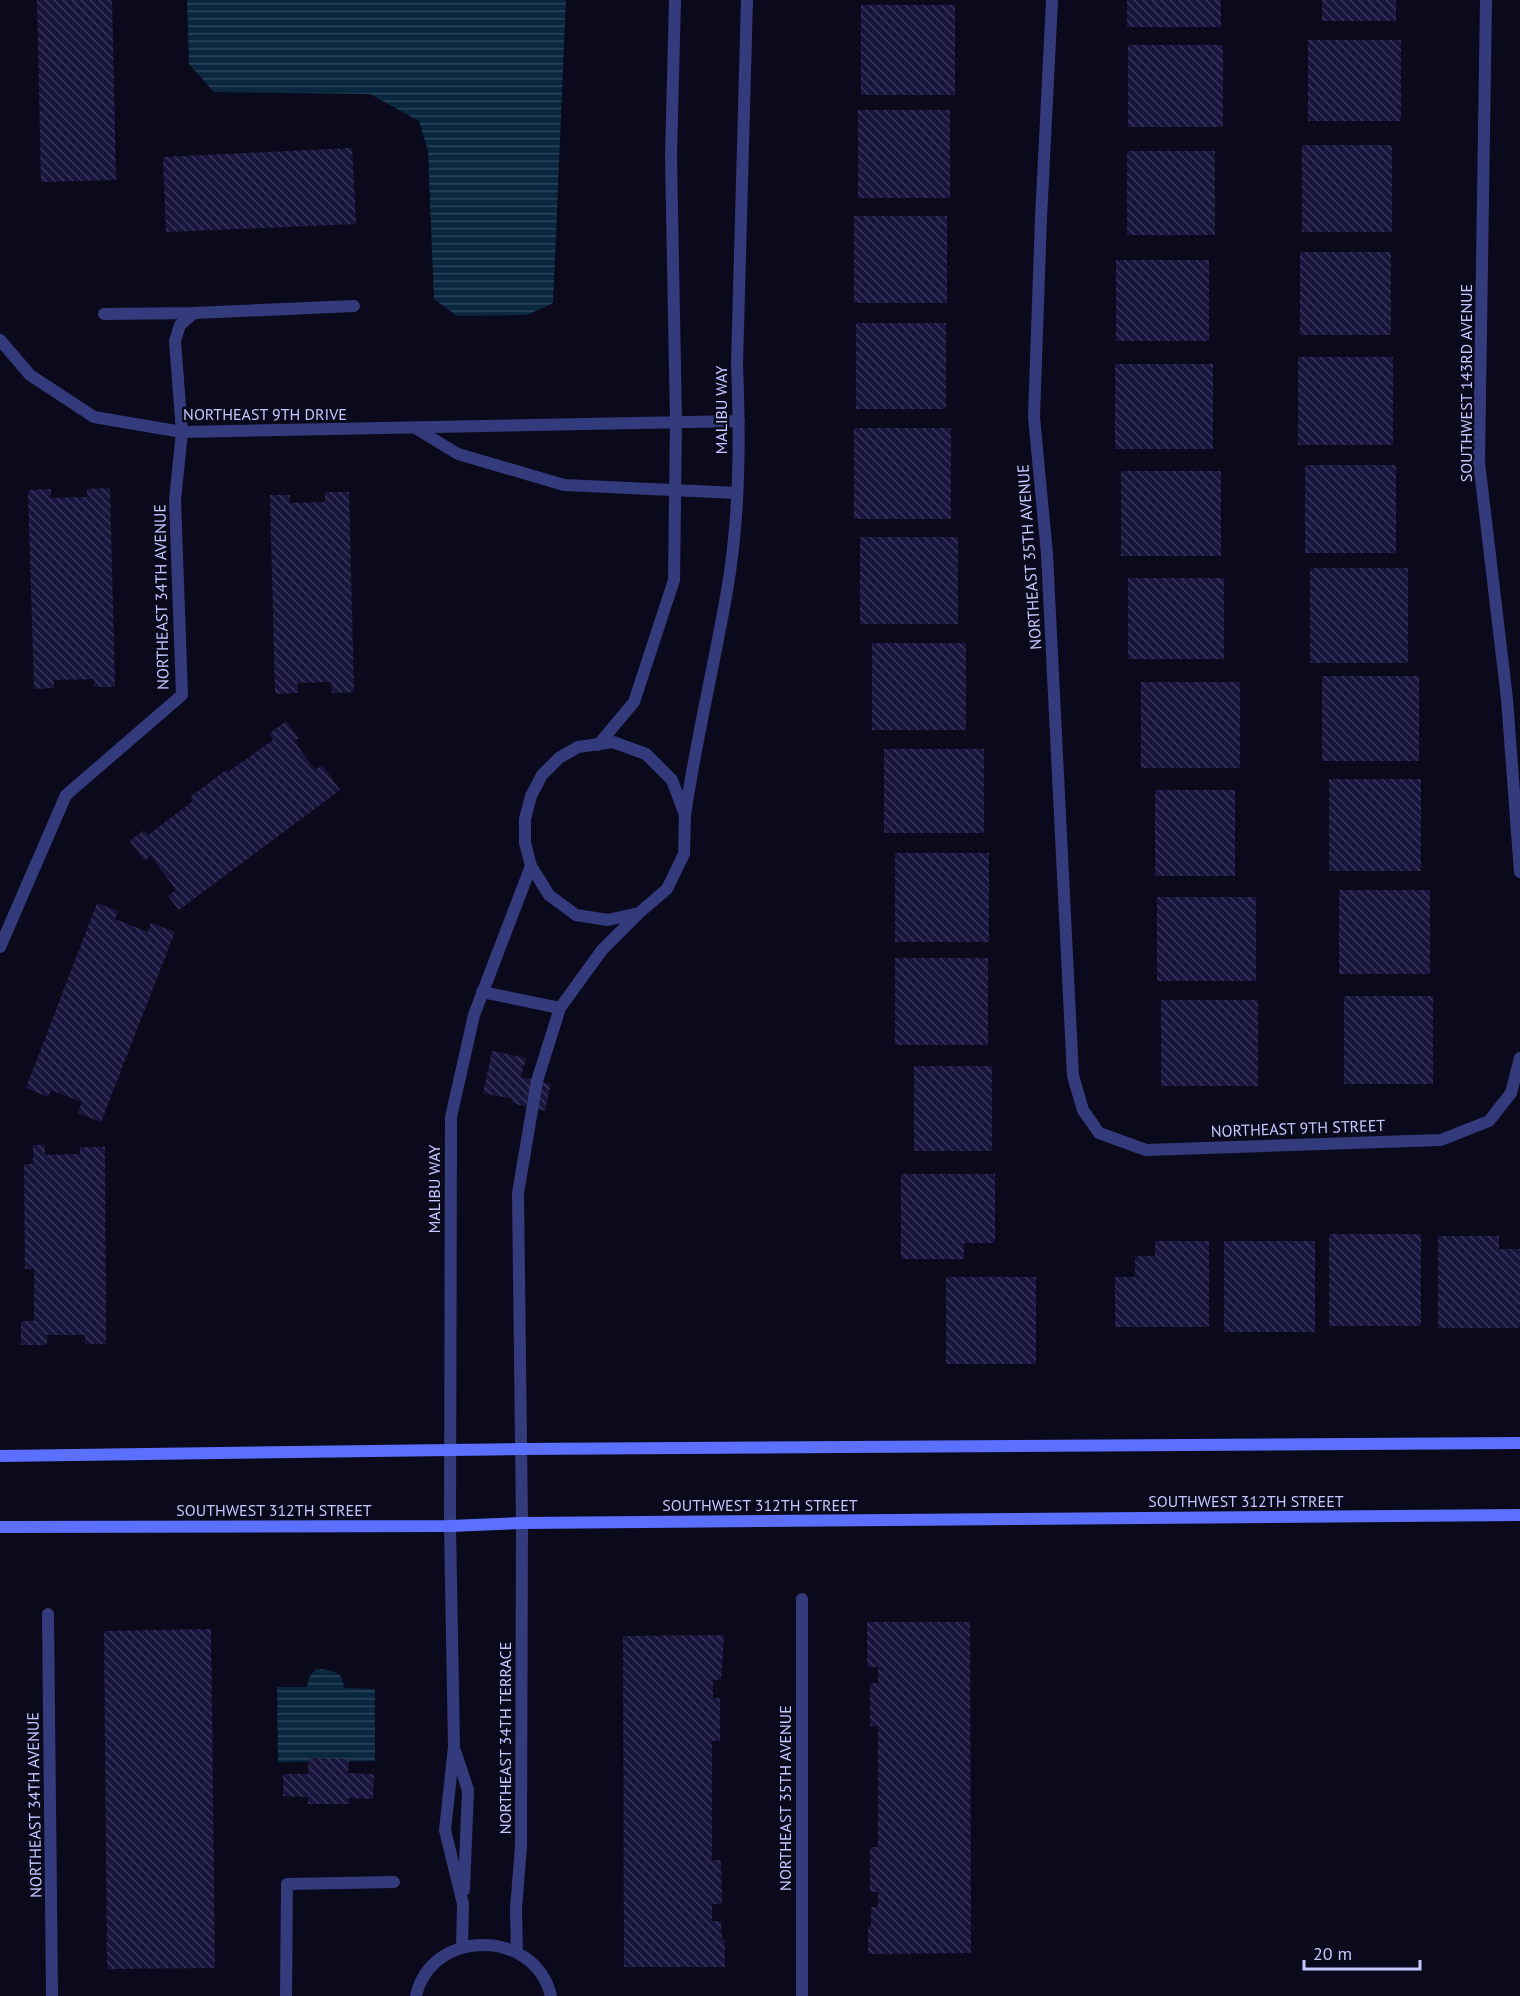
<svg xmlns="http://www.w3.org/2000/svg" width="1520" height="1996" font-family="'PT Sans',sans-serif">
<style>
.water{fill:url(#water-rules)}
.building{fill:url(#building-back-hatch)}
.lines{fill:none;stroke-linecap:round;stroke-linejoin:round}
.lane{stroke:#333b7d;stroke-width:12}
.street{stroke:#333b7d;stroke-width:12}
.secondary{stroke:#5c70ff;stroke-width:12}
.labels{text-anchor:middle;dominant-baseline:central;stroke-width:5;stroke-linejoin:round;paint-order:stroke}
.street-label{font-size:16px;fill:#c5c7ff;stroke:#0b0a1c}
</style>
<defs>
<pattern id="water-rules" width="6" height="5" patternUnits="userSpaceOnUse" patternTransform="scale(1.5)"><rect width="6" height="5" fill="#0a2740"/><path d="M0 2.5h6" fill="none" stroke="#2c455d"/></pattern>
<pattern id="building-back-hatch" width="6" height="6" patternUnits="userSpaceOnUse" patternTransform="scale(1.5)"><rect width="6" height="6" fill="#18163d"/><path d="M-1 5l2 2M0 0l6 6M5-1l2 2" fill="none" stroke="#38365a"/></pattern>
</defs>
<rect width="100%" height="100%" fill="#0b0a1c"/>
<path class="water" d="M 187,0 L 566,0 L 553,303 L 527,315 L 457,316 L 434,299 L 428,151 L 419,121 L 370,94 L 214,92 L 189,64 Z
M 322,1669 L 332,1671 L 340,1675 L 345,1688 L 375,1689 L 375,1761 L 278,1762 L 277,1687 L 307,1687 L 309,1678 L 315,1670 Z"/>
<path class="building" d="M 37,0 L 112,0 L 116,180 L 41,182 Z
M 1127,0 L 1221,0 L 1221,27 L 1127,27 Z
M 1322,0 L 1396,0 L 1396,21 L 1322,21 Z
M 861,5 L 955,5 L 955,95 L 861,95 Z
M 1308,40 L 1401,40 L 1401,121 L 1308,121 Z
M 1128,45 L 1223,45 L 1223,127 L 1128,127 Z
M 858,110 L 950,110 L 950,198 L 858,198 Z
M 1302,145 L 1392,145 L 1392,232 L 1302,232 Z
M 352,148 L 356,224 L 166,232 L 163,157 Z
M 1127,151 L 1215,151 L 1215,235 L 1127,235 Z
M 854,216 L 947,216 L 947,303 L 854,303 Z
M 1300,252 L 1391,252 L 1391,335 L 1300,335 Z
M 1116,260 L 1209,260 L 1209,341 L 1116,341 Z
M 856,323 L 946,323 L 946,409 L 856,409 Z
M 1298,357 L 1393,357 L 1393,445 L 1298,445 Z
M 1115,364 L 1213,364 L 1213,449 L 1115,449 Z
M 854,428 L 951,428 L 951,519 L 854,519 Z
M 1305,465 L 1396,465 L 1396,553 L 1305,553 Z
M 1121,471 L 1221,471 L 1221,556 L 1121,556 Z
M 110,488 L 115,687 L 94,687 L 94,679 L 54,680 L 54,688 L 34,689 L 28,490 L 51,489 L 51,498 L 87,497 L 87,489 Z
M 325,492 L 349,492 L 354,692 L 332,693 L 331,682 L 297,683 L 298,693 L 275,694 L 270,495 L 290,495 L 290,503 L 325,502 Z
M 860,537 L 958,537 L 958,624 L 860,624 Z
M 1310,568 L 1408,568 L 1408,663 L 1310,663 Z
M 1128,578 L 1224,578 L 1224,659 L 1128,659 Z
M 872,643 L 966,643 L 966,730 L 872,730 Z
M 1322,676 L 1419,676 L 1419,761 L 1322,761 Z
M 1141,682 L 1240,682 L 1240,768 L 1141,768 Z
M 286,721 L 299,738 L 294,741 L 315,770 L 322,765 L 340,790 L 179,910 L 168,896 L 176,890 L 151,856 L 144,861 L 130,841 L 144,830 L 148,835 L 193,801 L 190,797 L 226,770 L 228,772 L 273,740 L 269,734 Z
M 884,749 L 984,749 L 984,833 L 884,833 Z
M 1329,779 L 1421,779 L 1421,871 L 1329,871 Z
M 1155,790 L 1235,790 L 1235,876 L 1155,876 Z
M 895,853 L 989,853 L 989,942 L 895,942 Z
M 1339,890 L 1430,890 L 1430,974 L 1339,974 Z
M 1157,897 L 1256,897 L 1256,981 L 1157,981 Z
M 97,903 L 118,911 L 115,919 L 148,932 L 151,923 L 175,932 L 101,1122 L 78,1113 L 82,1102 L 51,1090 L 48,1097 L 26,1088 Z
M 895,958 L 988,958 L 988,1045 L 895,1045 Z
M 1344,996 L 1433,996 L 1433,1084 L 1344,1084 Z
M 1161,1000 L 1258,1000 L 1258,1086 L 1161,1086 Z
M 492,1051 L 526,1058 L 521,1077 L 551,1084 L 545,1111 L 512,1103 L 512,1099 L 483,1093 Z
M 914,1066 L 992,1066 L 992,1151 L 914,1151 Z
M 33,1145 L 45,1145 L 45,1155 L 80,1154 L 80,1147 L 105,1147 L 106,1344 L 85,1344 L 85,1335 L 47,1335 L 47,1345 L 21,1345 L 21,1321 L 34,1321 L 34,1269 L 25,1269 L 24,1164 L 33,1164 Z
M 901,1174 L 995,1174 L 995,1243 L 964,1243 L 964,1259 L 901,1259 Z
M 1329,1234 L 1421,1234 L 1421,1326 L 1329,1326 Z
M 1438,1236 L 1499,1236 L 1499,1249 L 1520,1249 L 1520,1328 L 1438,1328 Z
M 1155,1241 L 1209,1241 L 1209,1327 L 1115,1327 L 1115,1277 L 1135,1277 L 1135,1256 L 1155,1256 Z
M 1224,1241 L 1315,1241 L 1315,1332 L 1224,1332 Z
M 946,1277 L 1036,1277 L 1036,1364 L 946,1364 Z
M 867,1622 L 970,1622 L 971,1953 L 868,1954 L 868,1927 L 871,1927 L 871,1907 L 878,1907 L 878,1892 L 870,1892 L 870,1847 L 878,1847 L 878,1726 L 870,1726 L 870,1683 L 878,1683 L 878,1667 L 867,1667 Z
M 211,1629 L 215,1968 L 107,1969 L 104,1631 Z
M 724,1635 L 721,1680 L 713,1680 L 713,1698 L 720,1698 L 720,1741 L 712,1741 L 712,1860 L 721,1860 L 722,1904 L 712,1904 L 712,1921 L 721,1921 L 722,1940 L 725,1940 L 725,1967 L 624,1967 L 623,1636 Z
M 308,1758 L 349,1759 L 348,1773 L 374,1774 L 373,1799 L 349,1798 L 349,1804 L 308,1804 L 308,1797 L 283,1796 L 283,1774 L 308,1774 Z"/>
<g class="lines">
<path class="lane" d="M 104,314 L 194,313
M 182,432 L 175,341 L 180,325 L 194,313 L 354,306
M 482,992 L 560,1008
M 286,1996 L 287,1884 L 394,1882"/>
<path class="street" d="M 1052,0 L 1041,218 L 1034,417 L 1047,554 L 1073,1076 L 1083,1110 L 1099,1133 L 1146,1150 L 1441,1140 L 1489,1121 L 1511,1093 L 1520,1058
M 1486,0 L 1479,462 L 1507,699 L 1520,872
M 0,340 L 30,375 L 94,417 L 182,432 L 739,421
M 417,429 L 458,454 L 564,485 L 737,493
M 613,742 L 646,754 L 672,780 L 685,815 L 684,854 L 667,889 L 639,913 L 608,920 L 576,915 L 549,895 L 531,866 L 525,843 L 525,819 L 531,796 L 542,775 L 559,758 L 578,747 Z
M 598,745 L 634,702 L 674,580 L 676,421 L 671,157 L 675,0
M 685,815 C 696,740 714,666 727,591 C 740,516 740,439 737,364 L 747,0
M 0,947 L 66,795 L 182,695 L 175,500 L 182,432
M 802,1599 L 802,1996
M 48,1614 L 52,1996
M 455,1751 L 468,1790 L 464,1890
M 462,1947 L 463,1904 L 445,1830 L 454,1747 L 450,1526 L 451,1117 L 474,1015 L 531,866
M 517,1953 L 516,1909 L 521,1846 L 522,1523 L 518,1193 L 537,1081 L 560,1008 L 602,950 L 639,913
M 416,1996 C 431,1928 535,1928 551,1996"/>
<path class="secondary" d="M 0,1456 L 520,1449 L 1520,1443
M 0,1527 L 450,1526 L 522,1523 L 1520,1515"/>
</g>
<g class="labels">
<g class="street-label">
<text transform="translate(1466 383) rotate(-90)">SOUTHWEST 143RD AVENUE</text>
<text transform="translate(721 410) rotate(-90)">MALIBU WAY</text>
<text x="265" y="414">NORTHEAST 9TH DRIVE</text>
<text transform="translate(1029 557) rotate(-94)">NORTHEAST 35TH AVENUE</text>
<text transform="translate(161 597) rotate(-91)">NORTHEAST 34TH AVENUE</text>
<text transform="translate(1298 1128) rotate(-2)">NORTHEAST 9TH STREET</text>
<text transform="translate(434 1189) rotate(-90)">MALIBU WAY</text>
<text x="1246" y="1501">SOUTHWEST 312TH STREET</text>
<text x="760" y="1505">SOUTHWEST 312TH STREET</text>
<text x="274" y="1510">SOUTHWEST 312TH STREET</text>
<text transform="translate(505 1738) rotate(-90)">NORTHEAST 34TH TERRACE</text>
<text transform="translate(785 1798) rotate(-90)">NORTHEAST 35TH AVENUE</text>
<text transform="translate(34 1805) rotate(-91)">NORTHEAST 34TH AVENUE</text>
</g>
</g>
<path d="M1304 1960v9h116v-9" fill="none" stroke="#c5c7ff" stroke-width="3"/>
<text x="1313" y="1960" font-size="18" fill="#c5c7ff" stroke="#0b0a1c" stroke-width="4.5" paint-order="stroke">20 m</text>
</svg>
